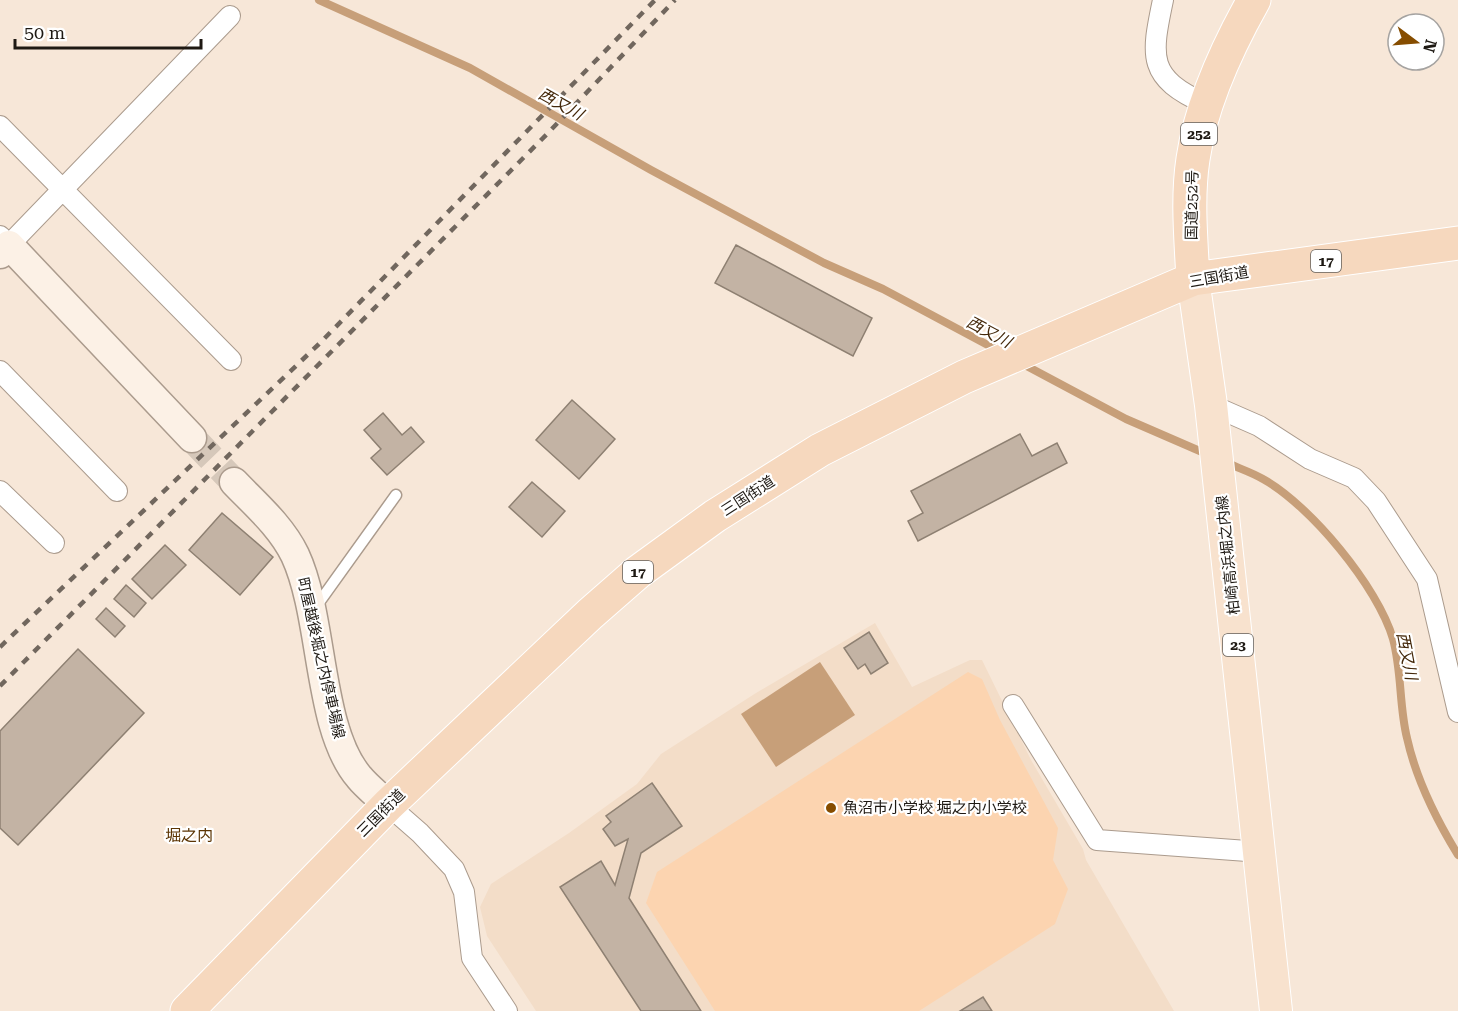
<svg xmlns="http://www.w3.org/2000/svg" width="1458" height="1011" font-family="'Roboto Serif','Noto Sans JP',serif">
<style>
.built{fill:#f3ddc8}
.green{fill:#fcd4b0}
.water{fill:#c79f79}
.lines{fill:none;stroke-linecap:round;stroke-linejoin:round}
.stream{stroke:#c79f79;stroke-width:8}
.building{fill:#c3b3a4;stroke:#8e8072;stroke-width:1.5}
.secondary-tunnel{stroke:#d6c8ba;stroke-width:28;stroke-dasharray:28 14;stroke-linecap:butt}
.service-casing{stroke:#ab9b8d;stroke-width:13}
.minor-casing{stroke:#ab9b8d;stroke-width:22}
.secondary-casing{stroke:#ab9b8d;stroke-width:31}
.primary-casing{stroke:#fff;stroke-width:34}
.trunk-casing{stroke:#fff;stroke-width:35}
.service{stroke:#fff;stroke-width:10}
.minor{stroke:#fff;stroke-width:20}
.secondary{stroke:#fcf1e6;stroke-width:28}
.primary{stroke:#f8e2ce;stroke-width:32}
.trunk{stroke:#f6d8be;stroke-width:33}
.rail{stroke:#71675e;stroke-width:4.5;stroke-dasharray:8 8;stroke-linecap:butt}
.poi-dot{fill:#864d00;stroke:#fff;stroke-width:2}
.labels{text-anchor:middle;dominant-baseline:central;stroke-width:4.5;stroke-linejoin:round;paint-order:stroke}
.shield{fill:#fff;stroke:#625e5a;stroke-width:1.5}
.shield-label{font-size:14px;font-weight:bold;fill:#1e1913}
.street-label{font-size:15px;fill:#1e1913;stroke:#fff}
.poi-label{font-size:15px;fill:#1e1913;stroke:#fff;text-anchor:start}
.water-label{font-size:16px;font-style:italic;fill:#44280a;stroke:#fff}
.neighbourhood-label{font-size:16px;fill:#5c3504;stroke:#fff}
</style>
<rect width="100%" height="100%" fill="#f7e7d8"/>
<path class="built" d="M 875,623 L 912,687 L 970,660 L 982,660 L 1031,760 L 1083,849 L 1086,860 L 1174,1011 L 536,1011 L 487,936 L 480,907 L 491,884 L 569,833 L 637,784 L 661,754 L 756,693 Z"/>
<path class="green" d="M 968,672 L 982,679 L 1000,720 L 1058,828 L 1053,860 L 1068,889 L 1055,924 L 919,1011 L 715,1011 L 646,903 L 657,872 Z"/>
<path class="water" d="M 820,662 L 855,715 L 776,767 L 741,714 Z"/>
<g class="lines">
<path class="stream" d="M 319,0 L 470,68 L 651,170 L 824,263 L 883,289 L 999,351
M 1021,363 L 1126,419 L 1209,455
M 1225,462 C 1238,468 1251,472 1263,479 C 1310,505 1378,587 1393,639 C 1402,672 1399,706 1407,738 C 1416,779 1436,819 1458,855"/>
</g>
<path class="building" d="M 736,245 L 872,318 L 853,356 L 715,283 Z
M 572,400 L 615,439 L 579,479 L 536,440 Z
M 383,413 L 402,435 L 411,427 L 424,442 L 387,475 L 371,458 L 381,449 L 364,430 Z
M 1020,434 L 1032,456 L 1057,443 L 1067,463 L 918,541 L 908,521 L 923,513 L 911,491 Z
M 532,482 L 565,511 L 542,537 L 509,507 Z
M 222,513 L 273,557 L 240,595 L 189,550 Z
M 165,545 L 186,565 L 152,599 L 132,579 Z
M 126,585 L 146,603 L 134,617 L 114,599 Z
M 106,608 L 125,626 L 115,637 L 96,619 Z
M 869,632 L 888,663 L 871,674 L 865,664 L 858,669 L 844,648 Z
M 78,649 L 144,713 L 18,845 L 0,828 L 0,731 Z
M 652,783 L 682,826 L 641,853 L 629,898 L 701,1011 L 641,1011 L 560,887 L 601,861 L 615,885 L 628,839 L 615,846 L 603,829 L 611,822 L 606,816 Z
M 983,997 L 992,1011 L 960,1011 Z"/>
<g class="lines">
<path class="secondary-tunnel" d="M 192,438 L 234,482"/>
<defs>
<path id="service" d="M 315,608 L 396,495"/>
<path id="minor" d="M 1163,0 C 1151,57 1147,78 1206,104
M 0,126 L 231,360
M 0,236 L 9,245 L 230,16
M 0,371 L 117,491
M 1211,405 L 1259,426 L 1310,459 L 1354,478 L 1376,501 L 1427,579 L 1458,712
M 0,491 L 54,543
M 1013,705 L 1097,840 L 1261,852
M 388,805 L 420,833 L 454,869 L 464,892 L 472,958 L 507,1011"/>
<path id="secondary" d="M 0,254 L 9,245 L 192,438
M 234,482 C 255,504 281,526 295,555 C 324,617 317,728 359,777 C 367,787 379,796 388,805"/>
<path id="primary" d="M 1193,279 L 1211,405 L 1276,1011"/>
<path id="trunk" d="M 1193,279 C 1191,240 1187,198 1193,159 C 1201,104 1227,48 1254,0
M 187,1011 L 388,805 L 590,614 L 638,572 L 715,516 L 820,450 L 964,377 L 1193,279 L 1458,243"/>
</defs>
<use href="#service" class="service-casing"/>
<use href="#minor" class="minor-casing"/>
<use href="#secondary" class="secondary-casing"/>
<use href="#primary" class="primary-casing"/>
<use href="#trunk" class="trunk-casing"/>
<use href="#service" class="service"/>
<use href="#minor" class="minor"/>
<use href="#secondary" class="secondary"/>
<use href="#primary" class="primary"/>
<use href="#trunk" class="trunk"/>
<path class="rail" d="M 0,647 L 319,344 L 655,0
M 0,686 L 548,133 L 675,0"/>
</g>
<circle class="poi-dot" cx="831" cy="808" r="6"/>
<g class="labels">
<g class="shield">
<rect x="1181" y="123" width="36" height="22" rx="4.5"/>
<rect x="1311" y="250" width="30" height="22" rx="4.5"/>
<rect x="623" y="561" width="30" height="22" rx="4.5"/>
<rect x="1223" y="634" width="30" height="22" rx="4.5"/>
</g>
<g class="shield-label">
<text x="1199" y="134">252</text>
<text x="1326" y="261">17</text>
<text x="638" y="572">17</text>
<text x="1238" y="645">23</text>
</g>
<g class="street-label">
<text transform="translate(1192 205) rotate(-89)">国道252号</text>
<text transform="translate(1219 277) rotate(-10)">三国街道</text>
<text transform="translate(748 496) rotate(-33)">三国街道</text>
<text transform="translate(1228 555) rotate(-96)">柏崎高浜堀之内線</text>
<text transform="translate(321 658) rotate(77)">町屋越後堀之内停車場線</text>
<text transform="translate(381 813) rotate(-45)">三国街道</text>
</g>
<g class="poi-label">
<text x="843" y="808">魚沼市小学校 堀之内小学校</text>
</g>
<g class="water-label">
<text transform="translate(561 104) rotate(29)">西又川</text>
<text transform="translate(989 332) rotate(28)">西又川</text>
<text transform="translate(1407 656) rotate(79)">西又川</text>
</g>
<g class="neighbourhood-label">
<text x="189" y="835">堀之内</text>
</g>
</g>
<g transform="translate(1416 42) rotate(106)"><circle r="28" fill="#ffffff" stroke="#a5a3a1" stroke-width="1.5"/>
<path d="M0-4.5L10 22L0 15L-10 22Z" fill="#864d00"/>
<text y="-9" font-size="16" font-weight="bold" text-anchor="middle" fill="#1e1913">N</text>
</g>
<path d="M15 39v9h186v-9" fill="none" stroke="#1e1913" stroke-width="3"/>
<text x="24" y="39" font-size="18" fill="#1e1913" stroke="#ffffff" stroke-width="4.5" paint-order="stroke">50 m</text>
</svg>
